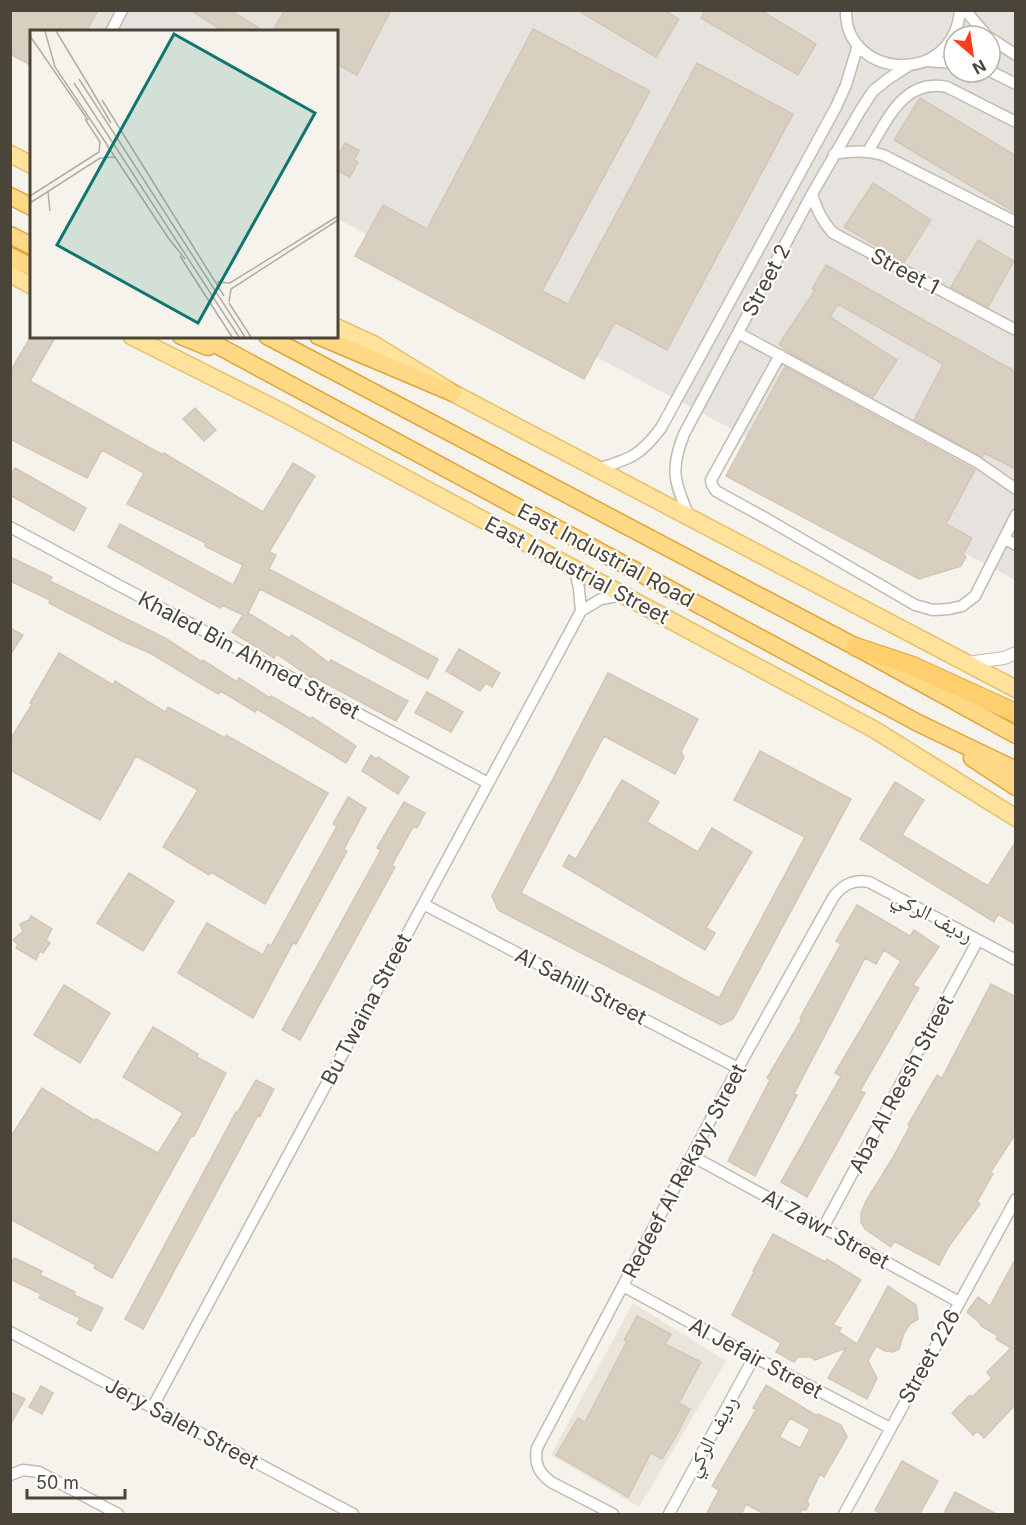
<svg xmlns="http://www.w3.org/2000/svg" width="1026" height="1525" font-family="Inter,'Noto Naskh Arabic',sans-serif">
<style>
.residential{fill:#eae5da}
.industrial{fill:#e6e2dd;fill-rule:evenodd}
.building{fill:#d8cfc1;stroke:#d3c7b4;stroke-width:1.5;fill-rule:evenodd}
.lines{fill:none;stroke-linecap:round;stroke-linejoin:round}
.minor-casing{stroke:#c2bbae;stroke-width:13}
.tertiary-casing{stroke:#c2bbae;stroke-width:14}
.primary-casing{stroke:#e6c16a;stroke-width:19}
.trunk-casing{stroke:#e0a43c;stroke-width:19}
.motorway-casing{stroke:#e0a43c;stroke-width:20}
.minor{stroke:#fff;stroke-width:10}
.tertiary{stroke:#fff;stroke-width:12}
.primary{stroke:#ffe39c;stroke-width:16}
.trunk{stroke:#ffd985;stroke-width:16}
.motorway{stroke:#ffcf6e;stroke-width:18}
.labels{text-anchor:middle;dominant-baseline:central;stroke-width:4.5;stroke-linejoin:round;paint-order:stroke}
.street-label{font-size:21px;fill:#4b4439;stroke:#fff}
.inset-road{fill:none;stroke:#b2ada4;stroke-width:1.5}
.view{fill:#0f766e;fill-opacity:0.15;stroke:#0f766e;stroke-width:3}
.inset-edge{fill:none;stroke:#4b4439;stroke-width:3}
</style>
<rect width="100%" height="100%" fill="#f6f3ec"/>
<path class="residential" d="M 633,1303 L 726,1361 L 639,1507 L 551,1455 Z"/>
<path class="industrial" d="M 10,11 L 1015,11 L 1015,580 L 336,218 L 336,32 L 32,32 ZM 954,36 L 990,36 L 990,72 L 954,72 Z"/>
<path class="building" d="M 10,10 L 98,10 L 86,32 L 32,32 L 32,66 L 10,54 Z
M 190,10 L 230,10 L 265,32 L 225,32 Z
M 285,10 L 391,10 L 357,75 L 336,64 L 336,32 L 272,32 Z
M 577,10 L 663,10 L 679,19 L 656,57 Z
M 705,10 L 760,10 L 816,44 L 798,75 L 701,18 Z
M 533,29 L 650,91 L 542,291 L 568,304 L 697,63 L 793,114 L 667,350 L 615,322 L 584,379 L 355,256 L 383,205 L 427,229 Z
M 920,98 L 1016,156 L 1016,213 L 894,140 Z
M 345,143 L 359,150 L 354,160 L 358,162 L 350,177 L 336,170 L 336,161 Z
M 873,183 L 931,220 L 904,262 L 844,227 Z
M 978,240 L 1014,261 L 988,307 L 951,287 Z
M 826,265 L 1016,372 L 1016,469 L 984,453 L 982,457 L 914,420 L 943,364 L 838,304 L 830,317 L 897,360 L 873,397 L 792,354 L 779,344 L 815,290 L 812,289 Z
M 31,336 L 56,336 L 30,381 L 163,455 L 164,453 L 263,512 L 293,463 L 315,476 L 269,552 L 276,555 L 269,569 L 438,659 L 428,679 L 309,614 L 260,589 L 248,613 L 289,638 L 292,635 L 329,663 L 331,660 L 408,701 L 396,721 L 312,676 L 311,678 L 277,654 L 274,658 L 232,632 L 243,615 L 222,605 L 220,608 L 108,547 L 120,524 L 233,585 L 243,565 L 205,546 L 206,543 L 127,504 L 144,473 L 102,450 L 87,478 L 10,439 L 10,372 Z
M 785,367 L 975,470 L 946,524 L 972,538 L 963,554 L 966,557 L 961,566 L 919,579 L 726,476 Z
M 195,408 L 216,430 L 204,441 L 183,419 Z
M 15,468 L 86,508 L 74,531 L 10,495 L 10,477 Z
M 10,557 L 52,577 L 50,581 L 165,638 L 202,662 L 203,660 L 237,682 L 239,678 L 270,698 L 271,696 L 311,719 L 312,717 L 356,746 L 346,763 L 257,709 L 255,712 L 221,691 L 218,694 L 150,653 L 122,641 L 49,603 L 50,600 L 10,581 Z
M 10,628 L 23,635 L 10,655 Z
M 459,649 L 500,673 L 492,687 L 486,683 L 480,691 L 446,671 Z
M 59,653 L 113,685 L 115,681 L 165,712 L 168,707 L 225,738 L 226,735 L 328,793 L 265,904 L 211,872 L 209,875 L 163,847 L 198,790 L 136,756 L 100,820 L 10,770 L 10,740 L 32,704 L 30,703 Z
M 608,673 L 698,719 L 681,752 L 684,757 L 675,774 L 604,736 L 521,893 L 719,998 L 805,837 L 734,800 L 760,751 L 851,799 L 733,1019 L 721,1025 L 498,910 L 492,896 Z
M 427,692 L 463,712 L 451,732 L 415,713 Z
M 371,755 L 376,759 L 378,757 L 409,777 L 398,794 L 362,771 Z
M 622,780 L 659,802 L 647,822 L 698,852 L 712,828 L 752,852 L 706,928 L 715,933 L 705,950 L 563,866 L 569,855 L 576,859 Z
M 895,782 L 924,800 L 902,835 L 988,886 L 1016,841 L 1016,925 L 998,914 L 994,922 L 860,839 Z
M 348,797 L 366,808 L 344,849 L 347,851 L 296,944 L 293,943 L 253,1018 L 178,973 L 207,923 L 263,955 L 268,944 L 271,946 L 337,826 L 333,824 Z
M 404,802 L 425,813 L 417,828 L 413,827 L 392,865 L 395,867 L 300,1040 L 282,1030 L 381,850 L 377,848 Z
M 129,873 L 174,901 L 143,951 L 97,923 Z
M 857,905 L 910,936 L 914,930 L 939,947 L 913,985 L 919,988 L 860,1091 L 865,1093 L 807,1197 L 781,1182 L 841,1076 L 835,1073 L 901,961 L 884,950 L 876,964 L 865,958 L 794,1094 L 797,1095 L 755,1176 L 728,1161 L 770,1080 L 767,1078 L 802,1019 L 800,1018 L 841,944 L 836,941 Z
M 31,916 L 52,929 L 46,940 L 50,943 L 43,953 L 40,951 L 36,960 L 16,948 L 18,945 L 13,940 L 23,931 L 20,924 L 29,920 Z
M 991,984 L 1016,997 L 1016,1133 L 990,1173 L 993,1174 L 977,1202 L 980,1204 L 949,1246 L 939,1265 L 894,1241 L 891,1247 L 865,1229 L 861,1222 L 861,1213 L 866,1201 L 892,1159 L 910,1126 L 908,1125 L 937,1075 L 942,1078 Z
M 64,985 L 110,1013 L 80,1063 L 34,1035 Z
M 153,1027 L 198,1054 L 197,1057 L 226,1073 L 194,1136 L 192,1135 L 112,1278 L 94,1268 L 96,1265 L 10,1219 L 10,1138 L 42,1088 L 95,1121 L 96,1119 L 158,1153 L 183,1113 L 123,1077 Z
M 256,1080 L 274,1089 L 260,1116 L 258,1115 L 143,1329 L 125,1319 L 236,1112 L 237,1113 Z
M 773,1234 L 825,1262 L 827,1259 L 861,1280 L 833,1325 L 841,1328 L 839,1332 L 857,1344 L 888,1286 L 916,1305 L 918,1319 L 910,1324 L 904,1333 L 899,1349 L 893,1352 L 885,1351 L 876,1346 L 868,1361 L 877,1378 L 867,1399 L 828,1378 L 846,1348 L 815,1360 L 811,1357 L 798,1357 L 794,1362 L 776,1352 L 781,1343 L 732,1315 L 754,1272 L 753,1271 Z
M 14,1258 L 42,1271 L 40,1275 L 75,1292 L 74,1295 L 103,1308 L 91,1331 L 77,1324 L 80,1318 L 39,1298 L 41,1294 L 10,1279 L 10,1266 Z
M 1016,1258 L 1016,1404 L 984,1438 L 977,1431 L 973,1435 L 952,1413 L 970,1395 L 972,1397 L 992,1378 L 987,1372 L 1011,1348 L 996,1339 L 998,1336 L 980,1325 L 981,1324 L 967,1312 L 978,1297 L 990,1306 Z
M 637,1316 L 671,1334 L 665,1344 L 701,1362 L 679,1403 L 690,1409 L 676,1436 L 662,1459 L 651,1453 L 628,1497 L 556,1455 L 578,1418 L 585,1422 L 627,1341 L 624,1340 Z
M 766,1385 L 817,1416 L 818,1414 L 841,1425 L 847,1437 L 824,1477 L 820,1474 L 807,1501 L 809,1504 L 806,1510 L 801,1510 L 799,1515 L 766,1515 L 746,1504 L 741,1515 L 706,1515 L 719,1490 L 712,1486 L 756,1410 L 753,1408 ZM 790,1418 L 810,1429 L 800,1448 L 779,1437 Z
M 41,1386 L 53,1393 L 42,1414 L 29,1407 Z
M 10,1392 L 25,1399 L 10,1425 Z
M 902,1461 L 938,1481 L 919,1515 L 882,1515 L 875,1510 Z
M 955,1492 L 998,1515 L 943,1515 Z"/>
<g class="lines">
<defs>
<path id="minor" d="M 846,10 C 844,79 954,88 960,10
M 965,10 L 987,36
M 111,32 L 122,10
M 990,38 L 1016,55
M 927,61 L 954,63
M 990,71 L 1016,84
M 868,151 C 888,120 903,78 947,87 L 1016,122
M 834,154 C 852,151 866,150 883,155 L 1016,222
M 812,194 C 817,210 822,221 833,233 L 1016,330
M 738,333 L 977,462 L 1016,489
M 780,355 L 711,480 L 712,485 L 716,491 L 767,519 L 915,605 L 933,610 L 949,609 L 962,606 L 975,596 L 1016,515
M 597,469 C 630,459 640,456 661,428 L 836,107 L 846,85 L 858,45
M 689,516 C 674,482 670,469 684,434 L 812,194 L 860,111 L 873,91 L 888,79 L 908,66
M 10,527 L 488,783
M 1004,538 L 1016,545
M 575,569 L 579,589 L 581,611
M 423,904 L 738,1068
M 692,1156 L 959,1302
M 823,1228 L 978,940
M 623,1286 L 754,1357 L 890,1428
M 10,1332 L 353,1514
M 152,1408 L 581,611 L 601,599 L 623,595
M 10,1475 L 23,1470 L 39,1472 L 118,1514
M 613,1514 L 551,1482 C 539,1473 534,1464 537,1448 L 738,1068 L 834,896 C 844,884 854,879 869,882 L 1016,960
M 669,1514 L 754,1357
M 844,1514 L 1016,1199"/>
<path id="tertiary" d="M 967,663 L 1004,658 L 1016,653"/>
<path id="primary" d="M 10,154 L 32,165
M 10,274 L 32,286
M 336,327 L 375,345 L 453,393 L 1016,689
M 131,336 L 284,413 L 875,730 L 1016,818"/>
<path id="trunk" d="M 10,196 L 32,207
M 10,235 L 32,246
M 10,256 L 32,267
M 181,336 L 208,347
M 200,336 L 918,723 L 1016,770
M 267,336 L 856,647 L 1016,735
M 318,336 L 453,393
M 972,758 L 1016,787"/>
<path id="motorway" d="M 856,647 L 913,666 L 1016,713"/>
</defs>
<use href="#minor" class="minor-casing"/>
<use href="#tertiary" class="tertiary-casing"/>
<use href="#primary" class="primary-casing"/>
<use href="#trunk" class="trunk-casing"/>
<use href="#motorway" class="motorway-casing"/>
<use href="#minor" class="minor"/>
<use href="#tertiary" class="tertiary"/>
<use href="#primary" class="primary"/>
<use href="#trunk" class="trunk"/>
<use href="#motorway" class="motorway"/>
</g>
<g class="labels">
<g class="street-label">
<text transform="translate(905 271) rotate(28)">Street 1</text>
<text transform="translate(766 280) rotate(-62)">Street 2</text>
<text transform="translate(606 555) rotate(28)">East Industrial Road</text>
<text transform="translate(577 570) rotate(28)">East Industrial Street</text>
<text transform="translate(249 655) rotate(28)">Khaled Bin Ahmed Street</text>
<text transform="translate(933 916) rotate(28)">رديف الركي</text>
<text transform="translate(581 986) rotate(27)">Al Sahill Street</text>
<text transform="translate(366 1009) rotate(-62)">Bu Twaina Street</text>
<text transform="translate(901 1084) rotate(-62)">Aba Al Reesh Street</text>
<text transform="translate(684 1171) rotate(-62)">Redeef Al Rekayy Street</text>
<text transform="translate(826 1229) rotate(29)">Al Zawr Street</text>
<text transform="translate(929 1356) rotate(-61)">Street 226</text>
<text transform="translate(756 1358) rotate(28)">Al Jefair Street</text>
<text transform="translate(182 1423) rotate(28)">Jery Saleh Street</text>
<text transform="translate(711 1436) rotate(-62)">رديف الركي</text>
</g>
</g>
<g transform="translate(30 30)">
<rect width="308" height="308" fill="#f6f3ec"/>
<path class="inset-road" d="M 15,1 L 25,37 L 78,116M 26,1 L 61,59M 0,6 L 58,90M 49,49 L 215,307M 44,53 L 209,307M 61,59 L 81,93M 72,70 L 194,266M 77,115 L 137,206M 18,162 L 20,181M 0,166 L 69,122 L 70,112 L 55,89M 0,173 L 70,128 L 85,127M 136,205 L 155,229M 150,226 L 202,307M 187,252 L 200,253 L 308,186M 199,272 L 201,259 L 308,190M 199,273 L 221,307"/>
<path class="view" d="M 144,4 L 285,83 L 168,293 L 27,215 Z"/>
<rect width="308" height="308" class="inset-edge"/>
</g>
<rect width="1026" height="1525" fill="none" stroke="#4b4439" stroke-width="24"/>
<g transform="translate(972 54) rotate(151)"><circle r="28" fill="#ffffff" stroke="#b7b4b0" stroke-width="1.5"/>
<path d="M0-4.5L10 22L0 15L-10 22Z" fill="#fc3f1d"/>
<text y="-9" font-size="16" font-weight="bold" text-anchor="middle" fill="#4b4439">N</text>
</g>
<path d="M27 1489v9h98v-9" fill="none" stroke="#4b4439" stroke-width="3"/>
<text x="36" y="1489" font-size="18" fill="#4b4439" stroke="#ffffff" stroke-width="4.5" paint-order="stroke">50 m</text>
</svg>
